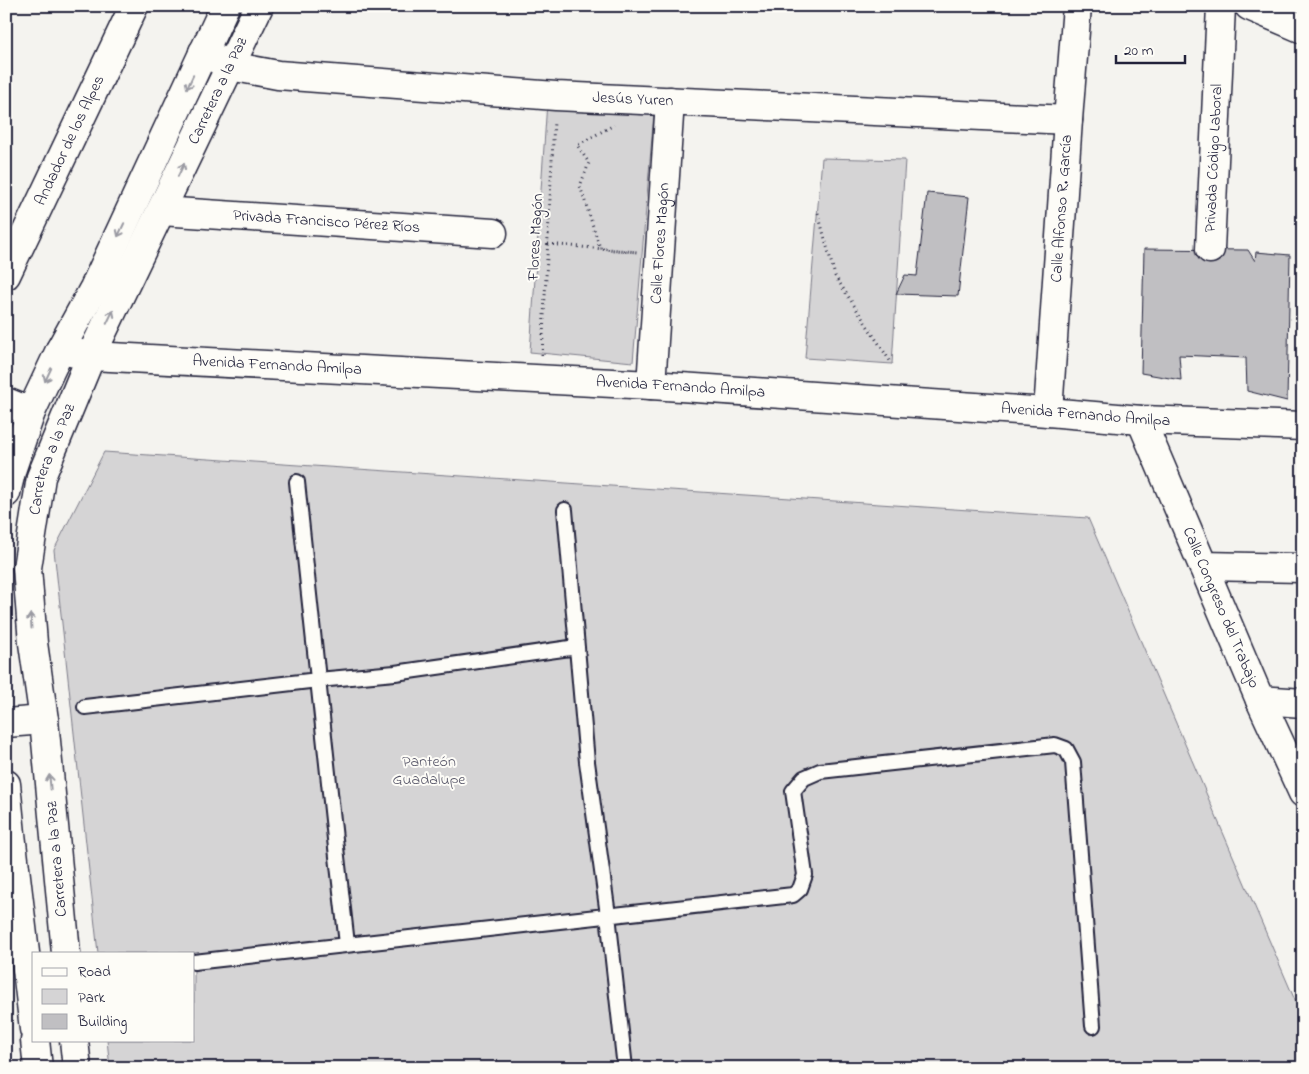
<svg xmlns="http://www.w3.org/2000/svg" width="1309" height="1074" font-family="'Indie Flower',sans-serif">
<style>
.green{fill:#d5d4d5;stroke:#7c7b88}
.building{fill:#c0bfc2;stroke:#22223b}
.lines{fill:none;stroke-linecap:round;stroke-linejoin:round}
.service-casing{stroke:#22223b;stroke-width:18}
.minor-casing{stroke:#22223b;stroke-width:31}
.secondary-casing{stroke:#22223b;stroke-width:31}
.path{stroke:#22223b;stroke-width:3;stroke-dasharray:1 4;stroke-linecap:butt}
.service{stroke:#fdfcf7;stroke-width:14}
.minor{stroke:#fdfcf7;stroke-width:28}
.secondary{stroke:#fdfcf7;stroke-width:28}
.oneway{stroke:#9a9aa2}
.labels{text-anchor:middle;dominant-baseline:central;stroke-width:4;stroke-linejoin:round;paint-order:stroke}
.street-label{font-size:16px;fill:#22223b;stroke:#fdfcf7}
.park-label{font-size:16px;fill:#585769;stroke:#fdfcf7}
</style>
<rect width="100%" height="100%" fill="#f4f3ef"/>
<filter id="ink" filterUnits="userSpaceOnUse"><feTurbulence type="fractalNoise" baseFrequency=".02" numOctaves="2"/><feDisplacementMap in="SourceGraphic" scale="10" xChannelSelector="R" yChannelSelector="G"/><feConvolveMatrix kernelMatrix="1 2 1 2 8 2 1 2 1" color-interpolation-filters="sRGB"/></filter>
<g filter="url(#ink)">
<path class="green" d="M 655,101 L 633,362 L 530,352 L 547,102 Z
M 822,158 L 905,160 L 892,364 L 805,358 Z
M 104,452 L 1088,518 L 1303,1019 L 1303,1068 L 110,1068 L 107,1040 L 194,1040 L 194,953 L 98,953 L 54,550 Z"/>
<path class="building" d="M 927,193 L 969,197 L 958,296 L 896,294 L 905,275 L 917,276 Z
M 1144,249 L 1248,250 L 1255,261 L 1256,252 L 1290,255 L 1287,401 L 1247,391 L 1246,358 L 1179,355 L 1181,380 L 1141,373 Z"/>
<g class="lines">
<defs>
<path id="service" d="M 297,482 L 335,839 L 347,944
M 565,510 L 587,762 L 608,915 L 625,1068
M 85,707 L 318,680 L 395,673 L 577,647
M 194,962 L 793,895 L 800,889 L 805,875 L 793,791 L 804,778 L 820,771 L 1055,745 L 1066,749 L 1073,762 L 1093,1026"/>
<g id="minor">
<path d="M 1249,6 L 1303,29"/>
<path id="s1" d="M 203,52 L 230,66 L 278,75 L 556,96 L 1068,120"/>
<path id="s2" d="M 161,211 L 493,233"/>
<path id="s3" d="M 1210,249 L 1221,6"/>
<path id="s4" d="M 6,275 L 134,6"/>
<path id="s5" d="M 60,350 L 91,356 L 651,385 L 1048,412 L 1141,420 L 1303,426"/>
<path id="s6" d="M 651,385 L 670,101"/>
<path d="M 6,402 L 31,412"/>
<path id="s7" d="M 1048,412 L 1068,120 L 1077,6"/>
<path id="s8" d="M 1141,420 L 1260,700 L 1303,793"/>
<path d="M 1203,566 L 1303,568"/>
<path d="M 1260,700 L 1303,703"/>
</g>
<g id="secondary">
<path d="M 6,493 L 12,468 L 31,412 L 60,350 L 94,288 L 225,6"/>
<path d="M 6,723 L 44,720"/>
<path d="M 6,784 L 11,834 L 34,1029"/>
<path id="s9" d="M 66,953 L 44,720 L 33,643 L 27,568 L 41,477 L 91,356 L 259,6"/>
<path d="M 35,1040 L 38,1068"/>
<path d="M 74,1040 L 77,1068"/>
</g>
</defs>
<use href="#service" class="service-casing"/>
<use href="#minor" class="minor-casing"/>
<use href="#secondary" class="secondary-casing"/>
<path class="path" d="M 818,213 L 835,276 L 892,364
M 548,244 L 637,252 L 600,248 L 580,186 L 589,163 L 577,145 L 614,125
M 542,355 L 554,121"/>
<use href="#service" class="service"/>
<use href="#minor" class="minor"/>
<use href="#secondary" class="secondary"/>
</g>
<defs><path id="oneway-shaft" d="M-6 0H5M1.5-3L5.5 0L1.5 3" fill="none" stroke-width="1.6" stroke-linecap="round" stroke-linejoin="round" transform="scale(1.25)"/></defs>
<g class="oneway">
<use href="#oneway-shaft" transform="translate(190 82) rotate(115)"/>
<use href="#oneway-shaft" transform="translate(181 170) rotate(-64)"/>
<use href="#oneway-shaft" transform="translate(121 230) rotate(115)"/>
<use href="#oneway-shaft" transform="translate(110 317) rotate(-64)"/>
<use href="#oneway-shaft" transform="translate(48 375) rotate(115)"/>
<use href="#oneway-shaft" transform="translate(31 621) rotate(-94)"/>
<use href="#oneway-shaft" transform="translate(50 782) rotate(-95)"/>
</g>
</g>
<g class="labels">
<g class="street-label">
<text stroke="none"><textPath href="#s9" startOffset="904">Carretera a la Paz</textPath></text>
<text stroke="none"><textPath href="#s1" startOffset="435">Jesús Yuren</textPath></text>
<text stroke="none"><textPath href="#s4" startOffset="149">Andador de los Alpes</textPath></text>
<text stroke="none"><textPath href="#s3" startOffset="91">Privada Código Laboral</textPath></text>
<text stroke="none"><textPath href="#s7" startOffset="204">Calle Alfonso R. García</textPath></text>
<text stroke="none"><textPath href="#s2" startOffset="166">Privada Francisco Pérez Ríos</textPath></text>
<text transform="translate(536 237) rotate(-87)">Flores Magón</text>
<text stroke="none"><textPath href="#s6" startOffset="142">Calle Flores Magón</textPath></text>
<text stroke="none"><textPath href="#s5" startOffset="218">Avenida Fernando Amilpa</textPath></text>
<text stroke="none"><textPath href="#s5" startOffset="622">Avenida Fernando Amilpa</textPath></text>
<text stroke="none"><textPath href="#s5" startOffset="1028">Avenida Fernando Amilpa</textPath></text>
<text stroke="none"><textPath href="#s9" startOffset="499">Carretera a la Paz</textPath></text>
<text stroke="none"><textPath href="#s8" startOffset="204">Calle Congreso del Trabajo</textPath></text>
<text transform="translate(57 859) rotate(-95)">Carretera a la Paz</text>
</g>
<g class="park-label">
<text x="429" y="762">Panteón<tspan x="429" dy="18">Guadalupe</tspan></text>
</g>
</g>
<rect width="1309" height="1074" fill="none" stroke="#fdfcf7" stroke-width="25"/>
<rect x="12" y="12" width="1284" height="1049" fill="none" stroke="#22223b" stroke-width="2" filter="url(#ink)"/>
<rect x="32" y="952" width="162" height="90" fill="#fdfcf7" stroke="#a5a5ac"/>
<rect x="42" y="968" width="25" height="8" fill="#fdfcf7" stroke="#a5a5ac"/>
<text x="78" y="976" font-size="15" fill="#22223b">Road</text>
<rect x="42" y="989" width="25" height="15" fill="#d5d4d5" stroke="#a5a5ac"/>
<text x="78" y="1002" font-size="15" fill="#22223b">Park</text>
<rect x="42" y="1014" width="25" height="15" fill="#c0bfc2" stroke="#a5a5ac"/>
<text x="78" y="1026" font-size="15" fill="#22223b">Building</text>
<path d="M1116 55v8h69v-8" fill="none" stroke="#22223b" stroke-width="2.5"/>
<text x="1124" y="55" font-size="15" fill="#22223b" stroke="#fdfcf7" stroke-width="4" paint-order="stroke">20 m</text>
</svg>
